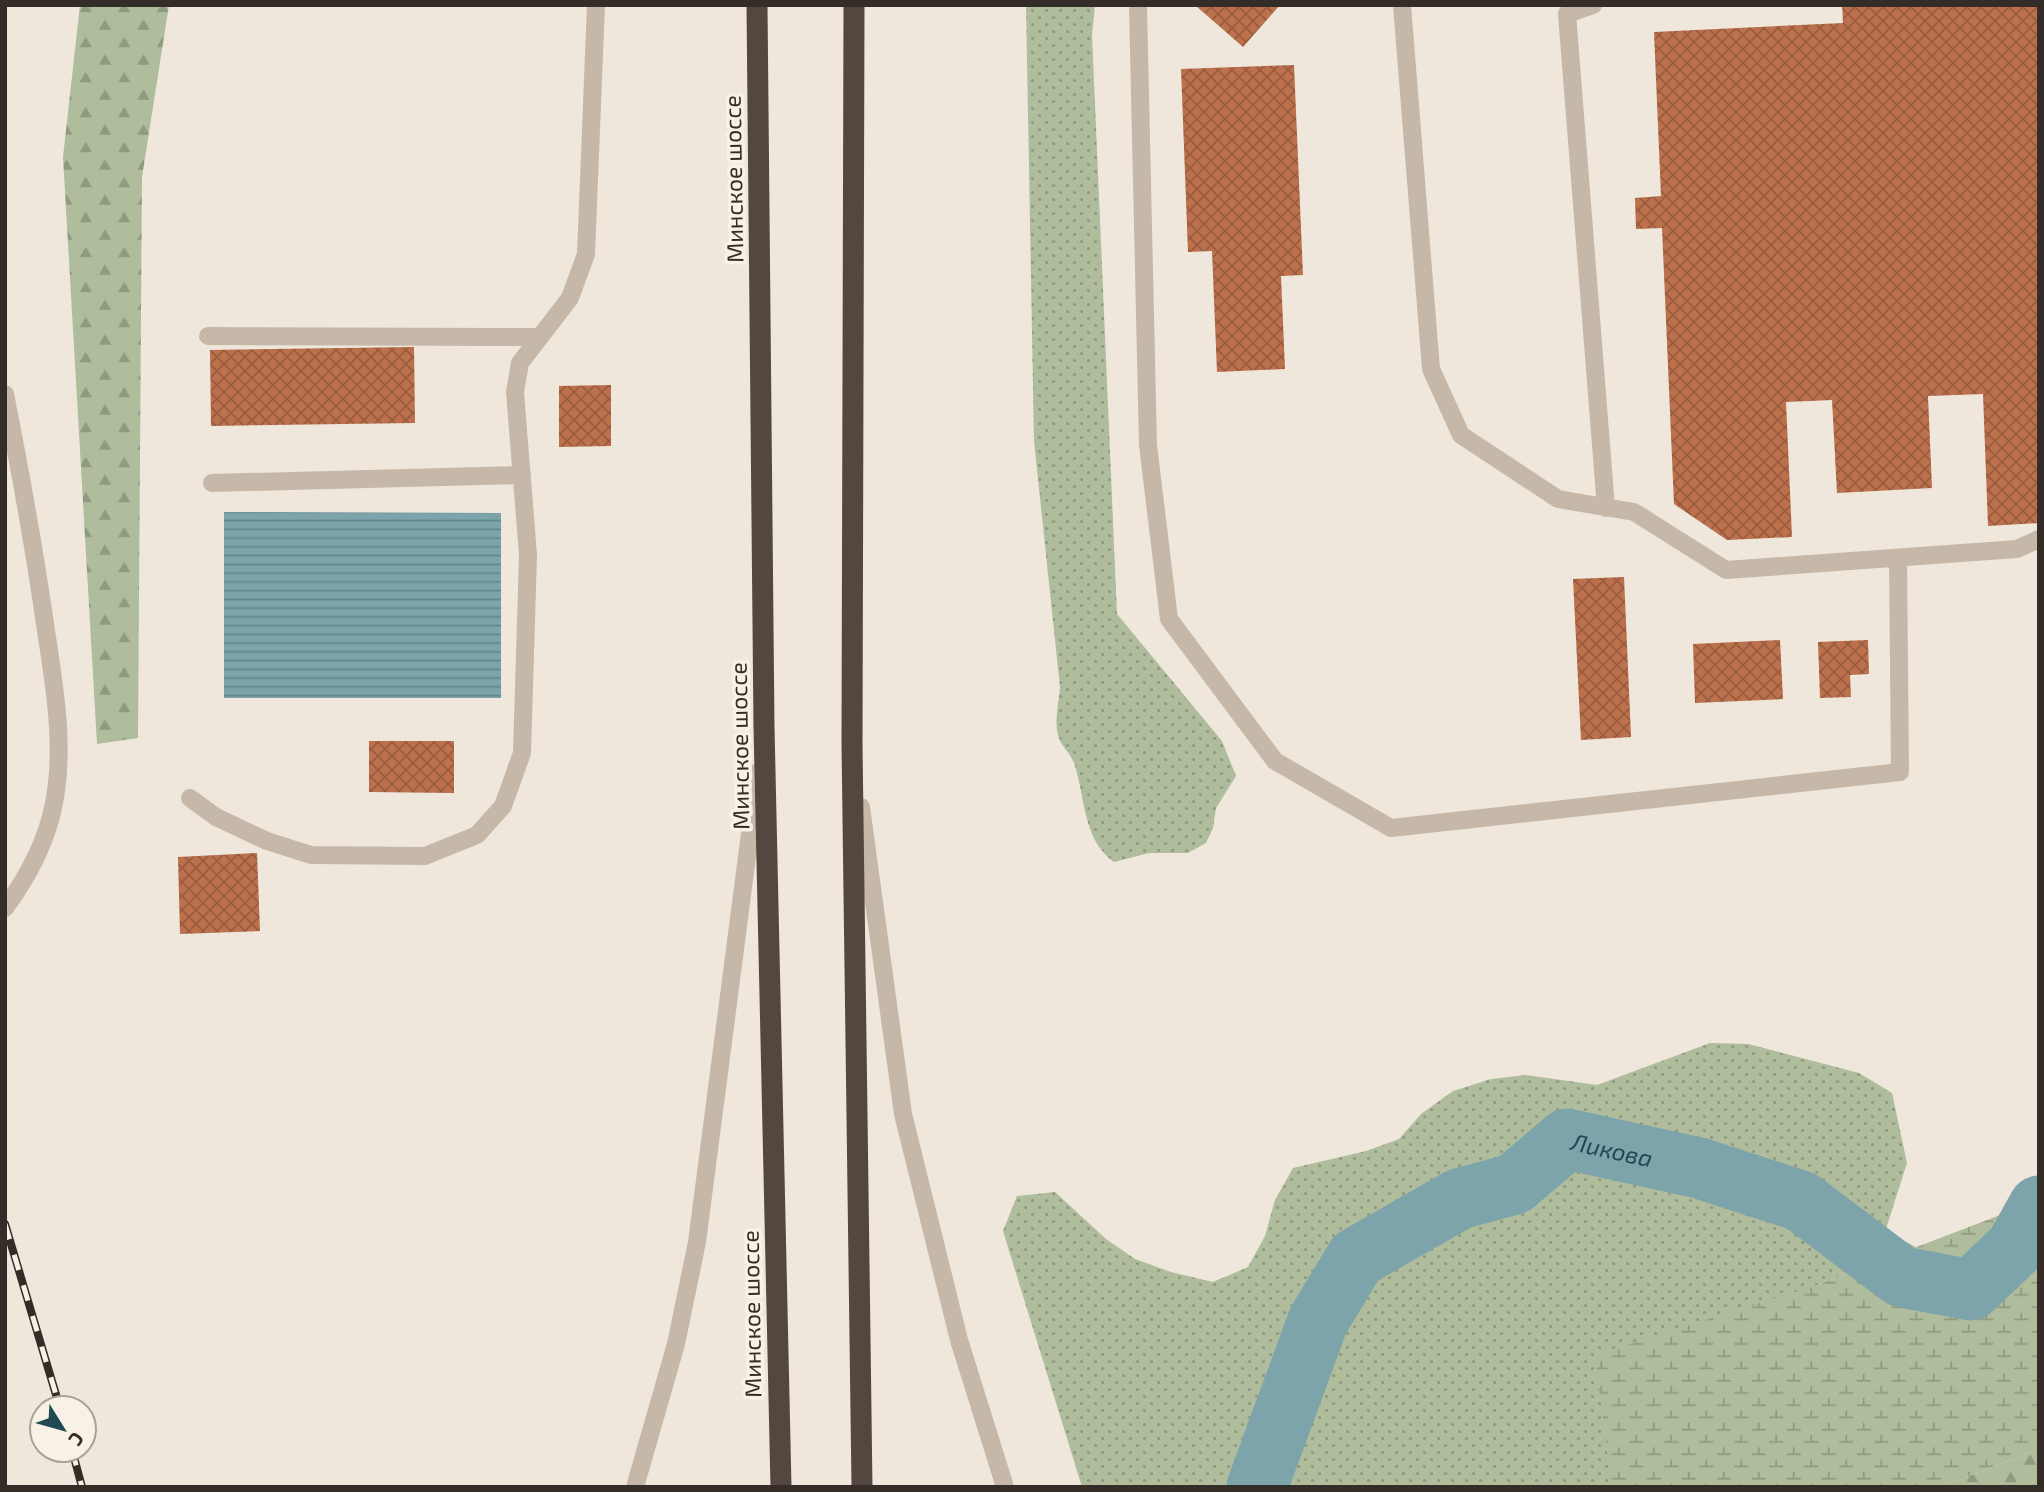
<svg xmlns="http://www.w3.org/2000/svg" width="2044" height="1492" font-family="'Exo 2',sans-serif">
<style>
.grass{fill:url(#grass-dots)}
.forest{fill:url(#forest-firs)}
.wetland{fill:url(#wetland-marsh)}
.water{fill:url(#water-rules)}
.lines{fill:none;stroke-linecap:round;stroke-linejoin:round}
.river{stroke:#7ca4aa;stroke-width:61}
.building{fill:url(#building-cross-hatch)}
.minor{stroke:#c6b8a8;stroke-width:18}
.highway{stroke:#54473f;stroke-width:21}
.rail-casing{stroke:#342c27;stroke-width:8}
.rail{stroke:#f7f1e6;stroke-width:5;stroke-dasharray:16;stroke-linecap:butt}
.labels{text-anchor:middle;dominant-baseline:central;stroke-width:7;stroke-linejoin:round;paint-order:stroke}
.street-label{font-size:23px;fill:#342c27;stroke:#f7f1e6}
.water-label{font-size:24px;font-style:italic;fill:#204a52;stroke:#f7f1e6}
</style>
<defs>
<pattern id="grass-dots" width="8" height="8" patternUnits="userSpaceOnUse" patternTransform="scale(1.75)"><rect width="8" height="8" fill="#afbd9c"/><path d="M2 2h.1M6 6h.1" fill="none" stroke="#8f9a7f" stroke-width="1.8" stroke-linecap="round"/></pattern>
<pattern id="forest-firs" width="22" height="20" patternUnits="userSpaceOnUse" patternTransform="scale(1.75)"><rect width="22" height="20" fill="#afbd9c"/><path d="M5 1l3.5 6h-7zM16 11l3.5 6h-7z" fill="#8f9a7f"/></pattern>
<pattern id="wetland-marsh" width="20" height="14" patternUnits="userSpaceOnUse" patternTransform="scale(1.75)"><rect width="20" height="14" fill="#afbd9c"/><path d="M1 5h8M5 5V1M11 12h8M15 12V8" fill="none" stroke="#8f9a7f"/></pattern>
<pattern id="water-rules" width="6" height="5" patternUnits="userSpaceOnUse" patternTransform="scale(1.75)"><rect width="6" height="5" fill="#7ca4aa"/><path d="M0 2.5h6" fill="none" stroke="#66868a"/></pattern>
<pattern id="building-cross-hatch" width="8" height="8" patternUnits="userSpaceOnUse" patternTransform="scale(1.75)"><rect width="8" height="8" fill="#bc704c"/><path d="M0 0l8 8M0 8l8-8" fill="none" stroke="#9a5c3f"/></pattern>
</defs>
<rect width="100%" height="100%" fill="#efe7db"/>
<path class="grass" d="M 1026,5 L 1095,5 L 1092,35 L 1117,614 L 1222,741 L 1236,776 L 1216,808 L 1213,828 L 1206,843 L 1188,853 L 1149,853 L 1114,862 C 1082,839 1086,798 1074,763 C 1069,750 1059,746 1057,730 C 1055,717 1059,701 1060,687 L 1034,441 Z
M 1710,1043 L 1748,1044 L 1859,1073 L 1892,1093 L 1907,1163 L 1885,1232 L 1916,1247 L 1820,1284 L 1611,1485 L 1082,1487 L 1003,1231 L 1017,1196 L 1055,1192 L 1106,1239 L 1135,1259 L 1171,1272 L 1213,1282 L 1248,1267 L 1265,1236 L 1275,1200 L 1293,1168 L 1366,1151 L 1399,1139 L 1421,1114 L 1453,1091 L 1491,1079 L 1526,1075 L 1597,1085 Z"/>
<path class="forest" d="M 80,5 L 169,5 L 142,177 L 138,738 L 97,744 L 63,157 Z
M 2039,1449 L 2039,1487 L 1940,1487 Z"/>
<path class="wetland" d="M 1456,1169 L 1514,1184 L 1506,1201 L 1384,1271 L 1345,1304 L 1317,1375 L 1284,1487 L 1230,1487 C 1262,1389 1280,1299 1361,1229 C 1388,1205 1426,1188 1456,1169 Z
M 2039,1191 L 2039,1449 L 1940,1487 L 1593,1487 L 1611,1484 L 1595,1355 L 1820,1284 L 2021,1207 Z"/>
<path class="water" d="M 224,512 L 501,513 L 501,698 L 224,698 Z"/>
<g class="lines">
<path class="river" id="s1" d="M 1257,1487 L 1318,1321 L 1356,1258 L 1459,1199 L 1514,1184 L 1567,1139 L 1699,1168 L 1801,1201 L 1902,1277 L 1971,1290 L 2016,1247 L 2039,1206"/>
</g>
<path class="building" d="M 1195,5 L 1280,5 L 1243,47 Z
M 1842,5 L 2039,5 L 2039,523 L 1988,526 L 1983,394 L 1928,396 L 1932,488 L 1837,493 L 1832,400 L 1786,402 L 1792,537 L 1727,540 L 1674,504 L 1662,228 L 1636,229 L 1635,198 L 1661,196 L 1654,32 L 1843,23 Z
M 1294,65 L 1303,275 L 1281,276 L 1285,369 L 1217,372 L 1212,251 L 1188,252 L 1181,69 Z
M 414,347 L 415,423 L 211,426 L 210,350 Z
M 611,385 L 611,446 L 559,447 L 559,386 Z
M 1624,577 L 1631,737 L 1581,740 L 1573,579 Z
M 1780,640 L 1783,699 L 1695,703 L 1693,644 Z
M 1868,640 L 1869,674 L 1850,675 L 1851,697 L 1820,698 L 1818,642 Z
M 369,741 L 454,741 L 454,793 L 369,792 Z
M 257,853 L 260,931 L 180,934 L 178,857 Z"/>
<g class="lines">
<path class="minor" d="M 1138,5 L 1148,445 L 1169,619 L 1275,761 L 1391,828 L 1900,772 L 1898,558
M 1402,5 L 1431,369 L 1461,435 L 1558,499 L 1634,512 L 1726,570 L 2017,549 L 2039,539
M 1593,5 L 1567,14 L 1606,508
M 208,336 L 539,337
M 5,394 C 20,470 34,547 45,624 C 54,684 66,748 53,808 C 45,845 27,878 5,908
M 212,483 L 522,475
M 190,798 L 216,817 L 267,841 L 311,855 L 425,856 L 477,835 L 503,806 L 522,753 L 528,555 L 515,392 L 520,363 L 570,298 L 586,254 L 596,5
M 861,807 L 903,1114 L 959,1340 L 1005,1487
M 635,1487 L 676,1344 L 697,1242 L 758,772"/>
<path class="highway" d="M 757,5 L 764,727 L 781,1487
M 854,5 L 852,744 L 862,1487"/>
<defs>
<path id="rail" d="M 5,1224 L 60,1408
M 72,1450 L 82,1487"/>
</defs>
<use href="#rail" class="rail-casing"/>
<use href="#rail" class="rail"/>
</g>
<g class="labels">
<g class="street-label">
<text transform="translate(733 179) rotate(-91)">Минское шоссе</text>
<text transform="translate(739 746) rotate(-91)">Минское шоссе</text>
<text transform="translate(751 1314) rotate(-91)">Минское шоссе</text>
</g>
<g class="water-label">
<text stroke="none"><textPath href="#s1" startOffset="542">Ликова</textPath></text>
</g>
</g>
<rect width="2044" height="1492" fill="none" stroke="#342c27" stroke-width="14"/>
<g transform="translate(63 1429) rotate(127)"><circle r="33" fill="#f7f1e6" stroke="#a9a29a" stroke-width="2"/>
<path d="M0-5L12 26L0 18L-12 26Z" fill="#204a52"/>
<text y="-10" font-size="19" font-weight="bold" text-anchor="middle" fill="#342c27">С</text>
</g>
</svg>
